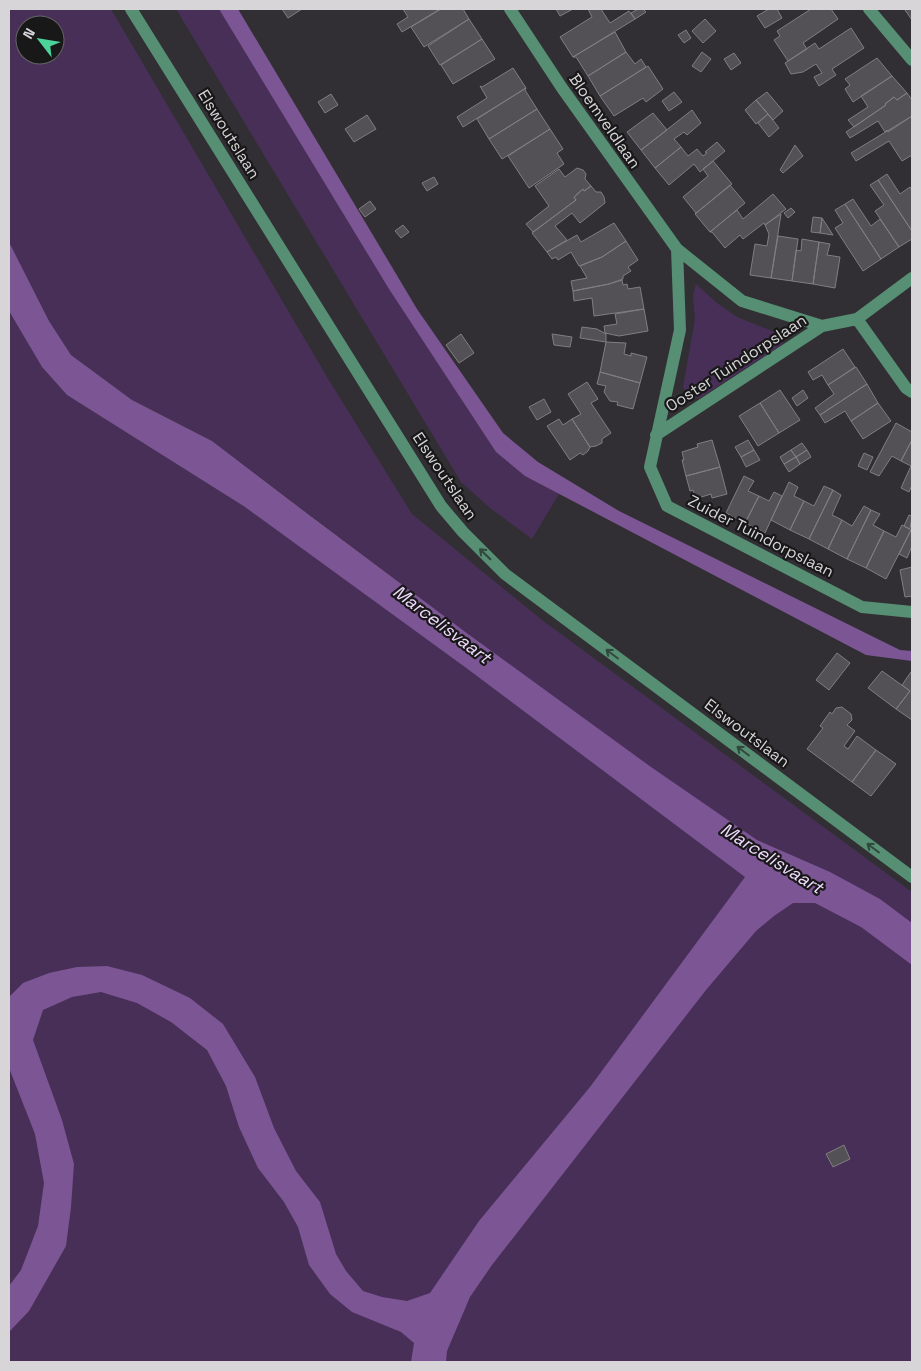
<svg xmlns="http://www.w3.org/2000/svg" width="921" height="1371" font-family="'Space Grotesk',sans-serif">
<style>
.green{fill:#482f57;fill-rule:evenodd}
.water{fill:#7c5594}
.building{fill:#535155;stroke:#807e82}
.lines{fill:none;stroke-linecap:round;stroke-linejoin:round}
.minor{stroke:#568f73;stroke-width:12}
.oneway{stroke:#31483d}
.labels{text-anchor:middle;dominant-baseline:central;stroke-width:4.5;stroke-linejoin:round;paint-order:stroke}
.street-label{font-size:16px;fill:#d7d5d8;stroke:#191819}
.water-label{font-size:18px;font-style:italic;fill:#efdafe;stroke:#191819}
</style>
<rect width="100%" height="100%" fill="#312f33"/>
<path class="green" d="M 9,9 L 111,9 L 327,377 L 412,514 L 542,620 L 912,892 L 912,1362 L 9,1362 L 9,311 L 42,367 L 67,395 L 245,507 L 419,597 L 212,441 L 132,400 L 71,355 L 49,321 L 9,242 ZM 25,25 L 55,25 L 55,55 L 25,55 Z
M 176,9 L 235,9 L 409,304 L 507,443 L 565,484 L 532,539 L 490,508 L 461,482 Z
M 696,284 L 717,303 L 737,317 L 785,336 L 783,344 L 700,398 L 689,398 L 683,387 L 695,319 L 693,296 Z"/>
<path class="water" d="M 219,9 L 238,9 L 417,309 L 503,433 L 538,462 L 619,511 L 900,650 L 912,651 L 912,661 L 866,655 L 525,476 L 496,452 L 389,289 Z
M 9,242 L 49,321 L 71,355 L 132,400 L 212,441 L 304,511 L 468,634 L 651,767 L 757,840 L 830,872 L 880,899 L 912,923 L 912,965 L 861,927 L 815,903 L 793,903 L 774,916 L 756,931 L 706,990 L 492,1265 L 470,1297 L 447,1351 L 446,1362 L 411,1362 L 414,1343 L 401,1332 L 352,1312 L 330,1294 L 309,1265 L 298,1227 L 284,1202 L 258,1168 L 239,1127 L 226,1086 L 207,1050 L 171,1022 L 137,1003 L 101,992 L 72,997 L 43,1010 L 33,1040 L 62,1120 L 74,1164 L 71,1207 L 66,1246 L 29,1311 L 9,1332 L 9,1286 L 21,1270 L 38,1226 L 44,1183 L 35,1134 L 9,1068 L 9,997 L 23,983 L 49,973 L 77,967 L 107,966 L 142,975 L 190,998 L 223,1024 L 255,1077 L 274,1128 L 296,1171 L 320,1202 L 336,1254 L 346,1271 L 363,1291 L 382,1297 L 407,1301 L 430,1293 L 479,1221 L 590,1087 L 745,877 L 469,670 L 245,507 L 67,395 L 42,367 L 9,311 Z"/>
<path class="building" d="M 282,9 L 302,9 L 288,18 Z
M 403,9 L 440,9 L 402,32 L 397,24 L 408,17 Z
M 441,9 L 463,9 L 469,19 L 424,47 L 411,27 Z
M 556,9 L 573,9 L 560,16 Z
M 588,9 L 601,9 L 610,23 L 629,11 L 635,19 L 573,57 L 560,37 L 592,17 Z
M 638,9 L 643,9 L 646,12 L 635,19 L 631,13 Z
M 769,9 L 777,9 L 782,18 L 765,28 L 757,16 Z
M 811,9 L 831,9 L 838,19 L 803,43 L 807,49 L 788,61 L 774,40 L 780,36 L 777,31 Z
M 907,9 L 912,9 L 912,20 L 905,10 Z
M 469,19 L 482,39 L 440,65 L 428,46 Z
M 705,19 L 716,31 L 703,43 L 692,31 Z
M 851,28 L 864,48 L 832,69 L 836,75 L 819,86 L 814,77 L 822,73 L 816,64 L 803,72 L 791,74 L 785,63 L 815,43 L 819,49 Z
M 686,30 L 691,38 L 684,43 L 678,35 Z
M 615,32 L 626,52 L 588,76 L 576,57 L 573,57 Z
M 482,39 L 495,59 L 453,84 L 441,65 Z
M 626,52 L 635,64 L 641,59 L 646,67 L 600,96 L 588,76 Z
M 702,52 L 711,59 L 701,72 L 692,66 Z
M 734,53 L 741,63 L 731,70 L 724,59 Z
M 877,58 L 892,76 L 853,102 L 845,89 L 850,85 L 845,79 Z
M 648,66 L 663,89 L 646,102 L 643,98 L 614,116 L 600,96 Z
M 513,68 L 526,88 L 463,127 L 457,117 L 487,98 L 480,86 L 482,87 Z
M 892,76 L 907,93 L 897,100 L 894,97 L 885,104 L 886,105 L 854,127 L 848,120 L 868,107 L 861,96 Z
M 526,88 L 525,90 L 537,109 L 489,139 L 477,119 Z
M 674,92 L 682,102 L 669,111 L 662,101 Z
M 767,92 L 783,111 L 773,120 L 756,100 Z
M 907,93 L 912,100 L 912,116 L 888,132 L 887,130 L 885,132 L 878,121 L 850,138 L 846,132 L 886,105 L 885,104 L 894,97 L 897,100 Z
M 331,94 L 338,105 L 325,113 L 318,102 Z
M 756,100 L 768,114 L 756,124 L 745,110 Z
M 537,109 L 550,129 L 502,159 L 489,139 Z
M 692,110 L 701,123 L 687,135 L 684,132 L 674,139 L 681,147 L 655,168 L 641,150 Z
M 653,113 L 667,130 L 641,150 L 627,132 Z
M 768,114 L 779,128 L 769,137 L 758,123 Z
M 367,115 L 376,129 L 354,142 L 345,129 Z
M 912,116 L 912,155 L 902,161 L 889,141 L 856,161 L 851,153 Z
M 550,129 L 563,149 L 557,153 L 564,164 L 529,188 L 508,156 Z
M 717,142 L 725,151 L 700,172 L 694,164 L 669,185 L 655,168 L 681,147 L 688,156 L 697,149 L 703,156 L 707,153 L 705,152 Z
M 795,145 L 803,156 L 783,173 L 780,170 Z
M 713,161 L 732,184 L 695,214 L 696,213 L 683,197 L 708,176 L 703,169 Z
M 577,168 L 583,170 L 586,174 L 585,179 L 591,186 L 584,191 L 583,189 L 574,197 L 576,200 L 533,232 L 526,224 L 549,206 L 535,186 L 559,169 L 565,177 Z
M 887,174 L 900,194 L 910,187 L 912,191 L 912,231 L 878,180 Z
M 434,177 L 438,184 L 427,191 L 422,183 Z
M 878,180 L 912,231 L 912,239 L 899,247 L 875,211 L 884,205 L 870,185 Z
M 730,185 L 745,203 L 710,232 L 695,214 Z
M 591,186 L 596,192 L 601,192 L 604,197 L 605,203 L 580,223 L 572,213 L 555,226 L 567,240 L 547,252 L 532,233 L 576,200 L 574,197 L 583,189 L 584,191 Z
M 773,194 L 786,209 L 765,225 L 764,223 L 743,239 L 740,235 L 725,248 L 712,232 L 710,232 L 737,210 L 743,219 Z
M 853,199 L 871,226 L 880,219 L 899,247 L 881,259 L 845,204 Z
M 370,201 L 376,209 L 365,217 L 359,209 Z
M 845,204 L 881,259 L 863,271 L 835,228 L 843,223 L 835,210 Z
M 791,208 L 795,212 L 788,218 L 784,213 Z
M 781,214 L 771,278 L 750,275 L 755,244 L 767,246 L 769,234 L 765,225 Z
M 813,217 L 822,218 L 820,233 L 811,232 Z
M 822,218 L 833,235 L 820,233 Z
M 614,223 L 626,241 L 602,257 L 579,266 L 571,252 L 558,260 L 556,257 L 552,259 L 547,252 L 577,235 L 581,242 Z
M 403,225 L 409,232 L 401,238 L 395,231 Z
M 778,236 L 798,239 L 792,281 L 771,278 Z
M 802,239 L 819,242 L 813,284 L 792,281 L 796,250 L 801,251 Z
M 626,241 L 638,260 L 628,267 L 631,271 L 623,276 L 623,279 L 609,284 L 573,291 L 571,281 L 587,278 L 580,266 L 602,257 Z
M 819,242 L 830,244 L 827,255 L 840,257 L 835,288 L 813,284 Z
M 622,280 L 623,285 L 627,284 L 628,289 L 640,287 L 644,309 L 594,316 L 592,298 L 574,301 L 573,291 L 609,284 Z
M 644,309 L 648,331 L 619,336 L 605,333 L 604,326 L 617,324 L 615,314 Z
M 582,327 L 597,329 L 606,334 L 606,342 L 580,338 Z
M 461,334 L 474,353 L 459,363 L 446,345 Z
M 552,334 L 572,337 L 570,347 L 554,345 Z
M 606,342 L 626,343 L 624,354 L 631,356 L 631,353 L 647,357 L 640,383 L 600,372 Z
M 843,349 L 855,367 L 828,385 L 822,375 L 813,380 L 808,372 Z
M 856,367 L 867,384 L 820,415 L 815,408 L 834,394 L 828,385 Z
M 600,372 L 640,383 L 633,409 L 617,405 L 618,402 L 610,401 L 604,392 L 606,386 L 597,384 Z
M 587,382 L 598,399 L 591,403 L 611,433 L 602,439 L 602,443 L 596,446 L 590,447 L 572,419 L 581,414 L 568,394 Z
M 867,384 L 878,403 L 851,421 L 845,411 L 825,423 L 820,415 Z
M 780,390 L 800,420 L 779,433 L 760,403 Z
M 803,390 L 808,398 L 797,406 L 792,398 Z
M 544,399 L 551,412 L 537,420 L 529,407 Z
M 760,403 L 779,433 L 758,446 L 739,416 Z
M 878,403 L 891,421 L 863,439 L 851,421 Z
M 559,419 L 563,425 L 572,419 L 590,447 L 588,451 L 583,455 L 580,453 L 570,460 L 547,426 Z
M 896,423 L 912,432 L 912,440 L 901,461 L 892,456 L 879,476 L 870,472 Z
M 712,440 L 720,467 L 686,476 L 682,460 L 684,460 L 682,452 L 698,447 L 697,444 Z
M 748,440 L 754,450 L 741,457 L 735,447 Z
M 912,440 L 912,485 L 909,492 L 901,488 L 911,466 L 901,461 Z
M 802,443 L 807,450 L 796,457 L 791,450 Z
M 754,450 L 760,460 L 746,467 L 741,457 Z
M 791,450 L 796,457 L 784,464 L 780,457 Z
M 807,450 L 811,457 L 800,464 L 796,457 Z
M 864,453 L 873,457 L 867,470 L 858,466 Z
M 796,457 L 800,464 L 789,472 L 784,464 Z
M 720,467 L 727,494 L 712,498 L 711,494 L 695,499 L 693,490 L 690,491 L 686,476 Z
M 744,476 L 754,481 L 748,491 L 759,496 L 745,523 L 726,513 Z
M 789,482 L 798,487 L 794,496 L 804,501 L 790,530 L 771,520 Z
M 824,486 L 833,490 L 809,539 L 790,530 L 804,501 L 814,506 Z
M 833,490 L 841,495 L 832,515 L 842,520 L 828,549 L 809,539 Z
M 774,492 L 782,496 L 765,533 L 745,523 L 759,496 L 769,501 Z
M 864,506 L 871,510 L 847,559 L 828,549 L 842,520 L 852,526 Z
M 871,510 L 880,514 L 873,525 L 884,531 L 866,568 L 847,559 Z
M 909,515 L 912,516 L 910,529 L 904,526 Z
M 902,525 L 911,530 L 886,579 L 866,568 L 884,531 L 896,537 Z
M 911,530 L 912,530 L 912,546 L 907,558 L 899,554 Z
M 912,567 L 912,596 L 905,597 L 900,570 Z
M 837,653 L 850,663 L 829,690 L 816,680 Z
M 882,671 L 910,691 L 896,709 L 868,688 Z
M 911,672 L 912,673 L 912,720 L 896,709 L 910,691 L 902,685 Z
M 842,707 L 851,714 L 852,720 L 847,725 L 855,731 L 844,746 L 848,749 L 857,736 L 876,750 L 852,782 L 807,749 L 823,728 L 820,726 L 830,712 L 832,714 L 836,708 Z
M 876,750 L 896,764 L 871,796 L 852,782 Z
M 844,1145 L 850,1159 L 833,1167 L 826,1154 Z"/>
<g class="lines">
<path class="minor" d="M 131,9 L 441,506 L 463,532 L 505,574 L 912,877
M 510,9 L 562,88 L 677,249 L 742,301 L 822,326
M 869,9 L 912,60
M 677,249 L 680,330 L 650,467 L 667,506 L 862,607 L 912,612
M 857,319 L 906,388 L 912,392
M 656,435 L 822,326 L 857,319 L 912,278"/>
</g>
<defs><path id="oneway-shaft" d="M-6 0H5M1.5-3L5.5 0L1.5 3" fill="none" stroke-width="1.6" stroke-linecap="round" stroke-linejoin="round" transform="scale(1.25)"/></defs>
<g class="oneway">
<use href="#oneway-shaft" transform="translate(485 554) rotate(-136)"/>
<use href="#oneway-shaft" transform="translate(612 654) rotate(-143)"/>
<use href="#oneway-shaft" transform="translate(743 751) rotate(-143)"/>
<use href="#oneway-shaft" transform="translate(873 848) rotate(-143)"/>
</g>
<g class="labels">
<g class="street-label">
<text transform="translate(605 121) rotate(55)">Bloemveldlaan</text>
<text transform="translate(229 134) rotate(58)">Elswoutslaan</text>
<text transform="translate(736 363) rotate(-33)">Ooster Tuindorpslaan</text>
<text transform="translate(445 476) rotate(56)">Elswoutslaan</text>
<text transform="translate(761 536) rotate(27)">Zuider Tuindorpslaan</text>
<text transform="translate(747 733) rotate(37)">Elswoutslaan</text>
</g>
<g class="water-label">
<text transform="translate(442 624) rotate(37)">Marcelisvaart</text>
<text transform="translate(772 858) rotate(32)">Marcelisvaart</text>
</g>
</g>
<rect width="921" height="1371" fill="none" stroke="#d7d5d8" stroke-width="20"/>
<g transform="translate(40 40) rotate(301)"><circle r="24" fill="#191819" stroke="#656465"/>
<path d="M0-4L9 19L0 12L-9 19Z" fill="#4cd39a"/>
<text y="-8" font-size="14" font-weight="bold" text-anchor="middle" fill="#d7d5d8">N</text>
</g>
</svg>
